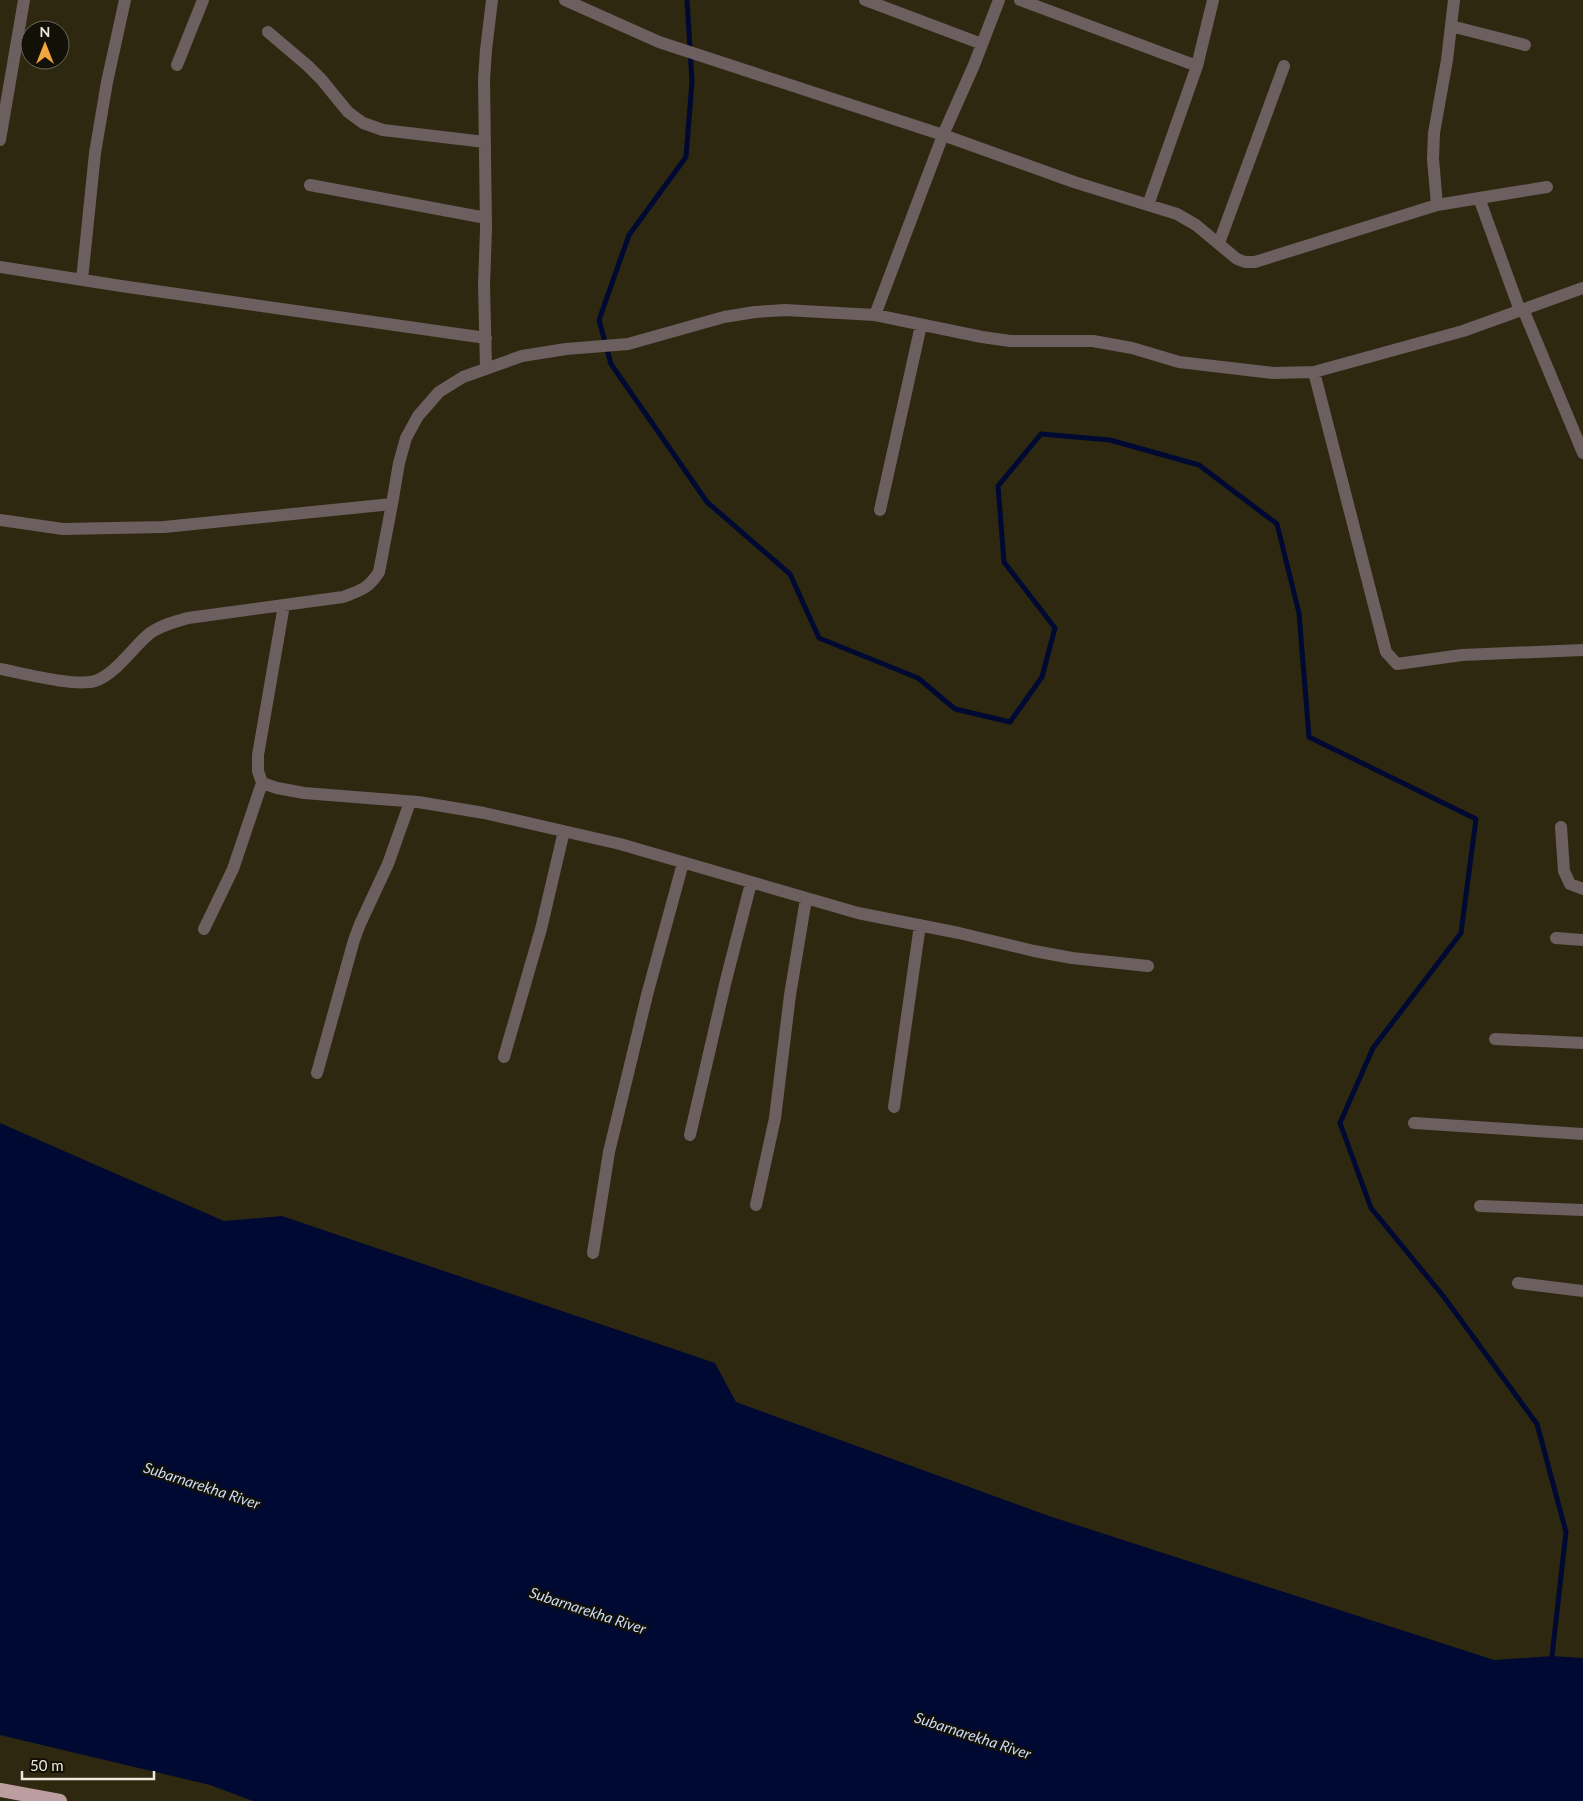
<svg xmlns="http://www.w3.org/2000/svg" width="1583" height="1801" font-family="Lato,sans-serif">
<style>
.water{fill:#000932}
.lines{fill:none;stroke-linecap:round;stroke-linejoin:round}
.stream{stroke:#000932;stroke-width:5}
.minor{stroke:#6c5f5f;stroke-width:12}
.trunk{stroke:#bc9ea0;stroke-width:14}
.labels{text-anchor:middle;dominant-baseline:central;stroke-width:4.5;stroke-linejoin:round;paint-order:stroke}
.water-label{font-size:15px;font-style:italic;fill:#cadbf8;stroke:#131107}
</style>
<rect width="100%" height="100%" fill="#2e2811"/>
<path class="water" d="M 0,1123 L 224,1221 L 282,1216 L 715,1363 L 736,1402 L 1049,1516 L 1494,1660 L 1552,1656 L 1583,1658 L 1583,1801 L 253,1801 L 210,1785 L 0,1735 Z"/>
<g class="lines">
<path class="stream" d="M 687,0 L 692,81 L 686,157 L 629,235 L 599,320 L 611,364 L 707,502 L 790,574 L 819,638 L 918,678 L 955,709 L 1010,722 L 1042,677 L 1055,628 L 1004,562 L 998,486 L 1041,434 L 1110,440 L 1199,465 L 1277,524 L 1299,613 L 1309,737 L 1476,819 L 1461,933 L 1373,1048 L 1340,1123 L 1371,1208 L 1444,1297 L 1537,1424 L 1566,1532 L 1552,1656"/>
<path class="minor" d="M 565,0 L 659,42 L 943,135 L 1074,182 L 1177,214 L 1196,225 L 1237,259 L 1245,262 L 1255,262 L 1437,205 L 1547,187
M 865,0 L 982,44
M 1020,0 L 1197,66
M 1451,26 L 1525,45
M 268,32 L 308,66 L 321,79 L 348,112 L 363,123 L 383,130 L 485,142
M 177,65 L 203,0
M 0,140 L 24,0
M 310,185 L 486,218
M 1479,198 L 1519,308 L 1523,309 L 1583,453
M 1148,205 L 1197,66 L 1213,0
M 1437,205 L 1433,159 L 1434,133 L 1447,60 L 1454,0
M 1219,243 L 1284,66
M 0,267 L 121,286 L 486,338
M 82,280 L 95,153 L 107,82 L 125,0
M 875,315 L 943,135 L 974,65 L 999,0
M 486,368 L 484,285 L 486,229 L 484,79 L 486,50 L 492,0
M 1314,372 L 1386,652 L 1397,664 L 1462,655 L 1583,650
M 880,510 L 921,325
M 0,520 L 63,529 L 164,527 L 392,504
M 284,605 L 258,755 L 258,771 L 262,783 L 277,788 L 304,793 L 418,802 L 484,813 L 620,844 L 858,913 L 959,933 L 1034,951 L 1072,958 L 1148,966
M 0,669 C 22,673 75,687 95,681 C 115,675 133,647 149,634 C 160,625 175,622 188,618 L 343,597 C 361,590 368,589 379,572 L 392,504 L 399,463 L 406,438 L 418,416 L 439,392 L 463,377 L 522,356 L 566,349 L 628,344 L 724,317 L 755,312 L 785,310 L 875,315 L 982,337 L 1010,341 L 1093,341 L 1132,348 L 1179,362 L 1273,373 L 1314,372 L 1463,331 L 1583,288
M 1561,827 L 1564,871 L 1570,884 L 1583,889
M 204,929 L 233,869 L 262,783
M 1556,938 L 1583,940
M 1495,1039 L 1583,1043
M 504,1057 L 541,929 L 564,831
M 317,1073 L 354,940 L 360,924 L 388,864 L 410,802
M 894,1107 L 920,925
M 1414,1123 L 1583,1134
M 690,1135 L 726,980 L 751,883
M 756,1205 L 775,1118 L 790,995 L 806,899
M 1480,1206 L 1583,1210
M 593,1253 L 609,1152 L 647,995 L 683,863
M 1518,1283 L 1583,1291"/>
<path class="trunk" d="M 0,1790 L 60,1801"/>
</g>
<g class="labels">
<g class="water-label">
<text transform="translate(202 1485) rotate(18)">Subarnarekha River</text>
<text transform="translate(588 1610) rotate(18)">Subarnarekha River</text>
<text transform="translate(973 1735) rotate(18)">Subarnarekha River</text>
</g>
</g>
<g transform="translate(45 45)"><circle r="24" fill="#131107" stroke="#6a675b"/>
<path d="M0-4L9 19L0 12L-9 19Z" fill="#f1a63f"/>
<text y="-8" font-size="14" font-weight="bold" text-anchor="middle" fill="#ece8da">N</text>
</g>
<path d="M22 1771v8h132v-8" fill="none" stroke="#ece8da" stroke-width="2.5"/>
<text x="30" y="1771" font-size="15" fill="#ece8da" stroke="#131107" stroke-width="4" paint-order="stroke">50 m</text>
</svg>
